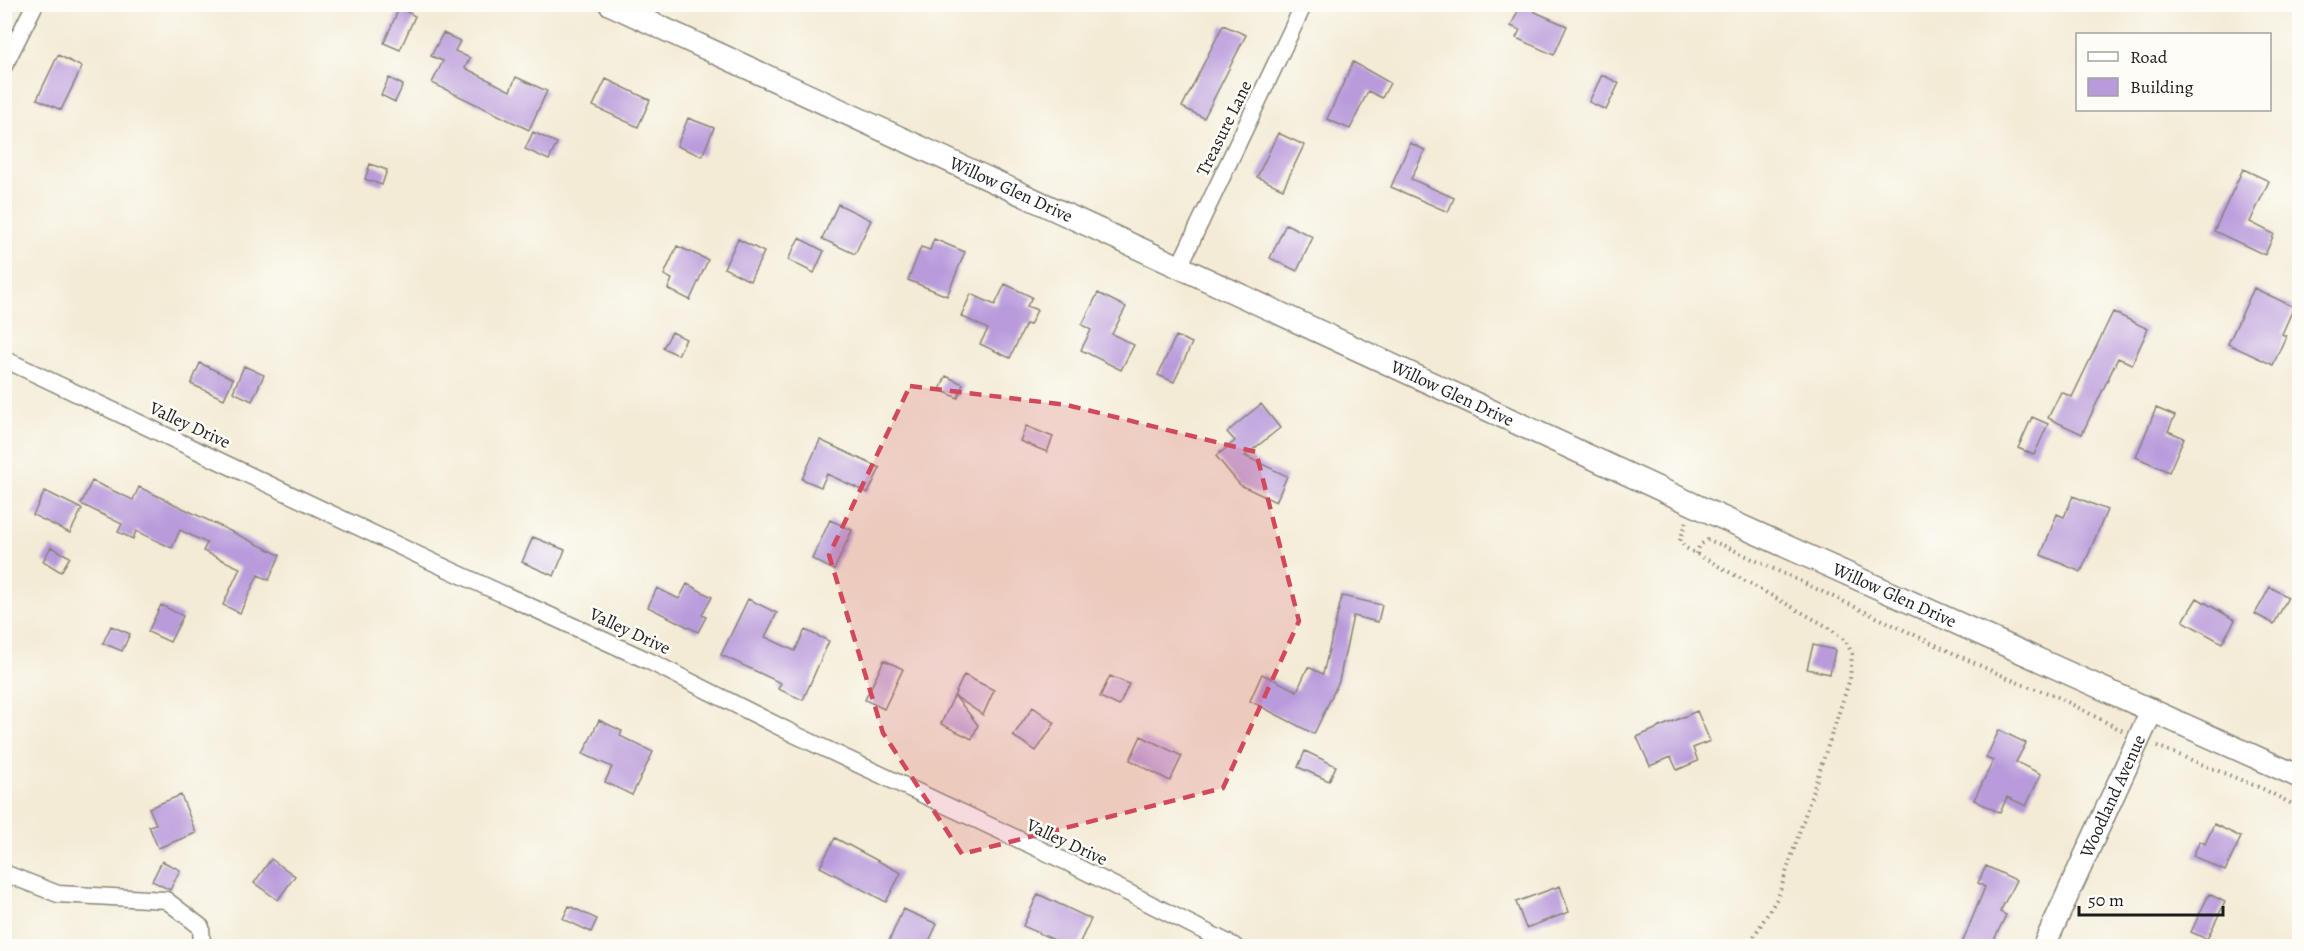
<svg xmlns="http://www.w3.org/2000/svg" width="2304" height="951" font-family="Alegreya,serif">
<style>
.building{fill:#b99bdb}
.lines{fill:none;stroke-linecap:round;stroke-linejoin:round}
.street-casing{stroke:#888478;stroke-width:19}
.secondary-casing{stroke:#888478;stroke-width:25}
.path{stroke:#888478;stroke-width:4;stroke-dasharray:1.5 4.5;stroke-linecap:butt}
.street{stroke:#fff;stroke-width:16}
.secondary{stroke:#fff;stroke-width:22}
.marked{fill:#d1495b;fill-opacity:0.2;stroke:#d1495b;stroke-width:4.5;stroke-dasharray:12 8;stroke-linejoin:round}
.labels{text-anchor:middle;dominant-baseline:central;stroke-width:5;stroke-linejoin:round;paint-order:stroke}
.street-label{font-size:18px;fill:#1c1c1c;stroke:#fdfcf7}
</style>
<rect width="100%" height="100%" fill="#fdfcf7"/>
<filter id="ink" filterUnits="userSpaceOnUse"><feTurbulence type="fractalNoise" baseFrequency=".0167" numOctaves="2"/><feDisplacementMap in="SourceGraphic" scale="12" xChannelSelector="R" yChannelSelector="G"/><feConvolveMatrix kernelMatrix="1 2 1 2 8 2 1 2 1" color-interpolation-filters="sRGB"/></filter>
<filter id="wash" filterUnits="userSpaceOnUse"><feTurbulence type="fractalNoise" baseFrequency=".008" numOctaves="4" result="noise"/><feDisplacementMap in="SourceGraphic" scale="24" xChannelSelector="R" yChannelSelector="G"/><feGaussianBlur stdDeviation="1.35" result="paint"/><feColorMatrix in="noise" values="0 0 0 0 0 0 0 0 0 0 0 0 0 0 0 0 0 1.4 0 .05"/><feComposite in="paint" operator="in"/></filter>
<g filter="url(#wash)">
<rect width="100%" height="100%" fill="#f3ebd5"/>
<g id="blocks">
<path class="building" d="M 1521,4 L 1538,4 L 1535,12 L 1567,26 L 1554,55 L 1516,38 L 1520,30 L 1511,26 Z
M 399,8 L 415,16 L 400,50 L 384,43 Z
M 1223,25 L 1246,35 L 1204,118 L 1182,107 Z
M 443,33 L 460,41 L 455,51 L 470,58 L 465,68 L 510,91 L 516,77 L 547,91 L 529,130 L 432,83 L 443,61 L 431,56 Z
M 58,55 L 82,67 L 61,110 L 37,99 Z
M 1353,62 L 1390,83 L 1382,98 L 1368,91 L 1350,129 L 1327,119 Z
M 1602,75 L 1619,83 L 1606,110 L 1589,102 Z
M 389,78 L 403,85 L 395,102 L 381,95 Z
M 606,79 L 650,100 L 638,127 L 593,106 Z
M 688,118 L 714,128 L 702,156 L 677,146 Z
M 533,132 L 557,143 L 549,160 L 525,149 Z
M 1278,133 L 1304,145 L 1283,189 L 1257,177 Z
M 1410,143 L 1425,150 L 1411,179 L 1454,198 L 1448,212 L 1391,187 Z
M 370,164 L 387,170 L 382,185 L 365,179 Z
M 2243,169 L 2269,181 L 2250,222 L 2274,234 L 2265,255 L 2214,231 Z
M 838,204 L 871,220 L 855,254 L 822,239 Z
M 1286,224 L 1313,237 L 1297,271 L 1270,258 Z
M 799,238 L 824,251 L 814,273 L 788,260 Z
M 738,239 L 764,252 L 750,281 L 724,268 Z
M 934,239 L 965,252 L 947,296 L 908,280 L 921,247 L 930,250 Z
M 677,246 L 708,260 L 690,300 L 668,289 L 672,279 L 664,275 Z
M 1005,284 L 1032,297 L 1027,306 L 1037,310 L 1030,325 L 1026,324 L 1010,358 L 980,344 L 988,329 L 961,316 L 971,294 L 995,305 Z
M 2254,288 L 2294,307 L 2282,334 L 2286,336 L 2273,365 L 2228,344 Z
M 1098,293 L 1126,307 L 1112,334 L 1134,345 L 1121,370 L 1081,350 L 1091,330 L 1082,325 Z
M 2113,312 L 2148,329 L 2132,364 L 2118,358 L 2082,434 L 2048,418 L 2061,392 L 2072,397 Z
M 672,332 L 686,339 L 678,355 L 663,348 Z
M 1176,336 L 1192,343 L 1174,382 L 1158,375 Z
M 200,363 L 233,379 L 224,399 L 191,384 Z
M 244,366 L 264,375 L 252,401 L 233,392 Z
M 946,376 L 963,384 L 958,398 L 940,390 Z
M 1261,404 L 1280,428 L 1245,456 L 1287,476 L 1276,502 L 1240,485 L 1216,456 L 1235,441 L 1227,432 Z
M 2156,408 L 2175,416 L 2168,431 L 2184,438 L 2169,472 L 2136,457 Z
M 2032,417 L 2048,424 L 2034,455 L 2018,448 Z
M 1026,426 L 1053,437 L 1047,452 L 1020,441 Z
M 820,440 L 880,468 L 868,493 L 827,474 L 821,487 L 802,479 Z
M 92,481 L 133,500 L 139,487 L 280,555 L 269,580 L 258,575 L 240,613 L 223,605 L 240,568 L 203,551 L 207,543 L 180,530 L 172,548 L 136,531 L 133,539 L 118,532 L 122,524 L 81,504 Z
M 45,491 L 82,509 L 70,533 L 33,515 Z
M 2073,496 L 2107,510 L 2081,572 L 2041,555 L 2057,514 L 2064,517 Z
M 830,520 L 852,530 L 834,570 L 812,559 Z
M 533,537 L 565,550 L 554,576 L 522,562 Z
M 51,547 L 70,557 L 61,572 L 43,561 Z
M 687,584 L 712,597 L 702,615 L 706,617 L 698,632 L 648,607 L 657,588 L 679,599 Z
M 2270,587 L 2288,597 L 2274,624 L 2255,614 Z
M 1342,596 L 1382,605 L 1378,622 L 1353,616 L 1339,681 L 1314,734 L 1250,701 L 1262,674 L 1297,691 L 1308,667 L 1323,674 Z
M 2197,598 L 2235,620 L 2222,643 L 2183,621 Z
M 748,599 L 777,613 L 765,637 L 795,651 L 805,630 L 829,641 L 803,700 L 778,689 L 781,683 L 721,655 Z
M 161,605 L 183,616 L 170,642 L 148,632 Z
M 111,626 L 130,634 L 122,651 L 103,643 Z
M 1813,645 L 1835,650 L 1830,674 L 1807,669 Z
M 884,660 L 903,669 L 884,709 L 865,700 Z
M 964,675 L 994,690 L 983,715 L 955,696 L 978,725 L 972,739 L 941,724 Z
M 1110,676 L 1129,684 L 1119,706 L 1100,697 Z
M 1033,707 L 1055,723 L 1036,751 L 1013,736 Z
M 1697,711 L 1710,741 L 1693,748 L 1698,761 L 1677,770 L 1671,757 L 1650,766 L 1637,737 Z
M 599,720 L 622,731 L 620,736 L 653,752 L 632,795 L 605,782 L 612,767 L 583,754 Z
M 1999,730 L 2026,743 L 2016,762 L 2041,774 L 2026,806 L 2007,797 L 2000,813 L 1974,800 L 1993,761 L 1986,758 Z
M 1141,736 L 1182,756 L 1170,781 L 1130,760 Z
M 1305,751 L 1336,766 L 1329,781 L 1298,767 Z
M 181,795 L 196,833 L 158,848 L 149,826 L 156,824 L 149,808 Z
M 2214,824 L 2241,837 L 2225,871 L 2193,856 L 2200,841 L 2205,844 Z
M 835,838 L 901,873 L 886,902 L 820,867 Z
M 271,859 L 295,876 L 278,900 L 254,883 Z
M 162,861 L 180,870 L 170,890 L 152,881 Z
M 1986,866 L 2016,880 L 2000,912 L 2006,915 L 1991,946 L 1961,946 L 1985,887 L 1978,883 Z
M 1560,886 L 1569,912 L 1526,928 L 1516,902 Z
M 1038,894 L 1091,919 L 1078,946 L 1068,946 L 1023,926 Z
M 2209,894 L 2225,902 L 2207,939 L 2191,932 Z
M 569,906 L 597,919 L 591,932 L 563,919 Z
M 903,909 L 937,924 L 927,946 L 887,946 Z"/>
</g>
</g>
<g filter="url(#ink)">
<use href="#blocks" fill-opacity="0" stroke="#888478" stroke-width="1.5"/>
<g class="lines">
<defs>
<path id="street" d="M 4,66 L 35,4
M 1179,267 L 1304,4
M 4,359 L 437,564 L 651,662 L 796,735 L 1069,863 L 1234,946
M 4,873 L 58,894 L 166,900 L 201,927 L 202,946"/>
<g id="secondary">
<path id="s1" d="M 610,4 L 1714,514 L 2300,777"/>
<path id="s2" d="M 2044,946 L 2152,710"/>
</g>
</defs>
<use href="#street" class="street-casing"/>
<use href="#secondary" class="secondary-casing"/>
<path class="path" d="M 1686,522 L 1680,541 L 1686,548 L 1828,627 L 1846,641 L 1852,654 L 1850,679 L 1778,897 L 1748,946
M 1696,554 L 1700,545 L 1708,540 L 1725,546 L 1970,661 L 2021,684 L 2054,695 L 2123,731
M 2157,746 L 2263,789 L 2300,808"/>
<use href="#street" class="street"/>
<use href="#secondary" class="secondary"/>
</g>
</g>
<path class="marked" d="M 910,386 L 1067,405 L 1256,452 L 1299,621 L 1223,788 L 962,854 L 883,733 L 829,555 Z"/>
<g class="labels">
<g class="street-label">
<text transform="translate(1224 128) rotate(-64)">Treasure Lane</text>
<text stroke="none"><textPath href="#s1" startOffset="442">Willow Glen Drive</textPath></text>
<text stroke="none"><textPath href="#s1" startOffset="928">Willow Glen Drive</textPath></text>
<text transform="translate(190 425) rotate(25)">Valley Drive</text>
<text stroke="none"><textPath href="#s1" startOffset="1414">Willow Glen Drive</textPath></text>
<text transform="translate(630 631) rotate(25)">Valley Drive</text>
<text stroke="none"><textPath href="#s2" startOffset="165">Woodland Avenue</textPath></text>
<text transform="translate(1067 842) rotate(25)">Valley Drive</text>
</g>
</g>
<rect width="2304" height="951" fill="none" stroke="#fdfcf7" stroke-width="24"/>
<rect x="2076" y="33" width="195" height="78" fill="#fdfcf7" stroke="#a3a29f" stroke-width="1.5"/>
<rect x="2088" y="52" width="30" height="9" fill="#ffffff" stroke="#a3a29f" stroke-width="1.5"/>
<text x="2130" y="63" font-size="18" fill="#1c1c1c">Road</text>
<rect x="2088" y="78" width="30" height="18" fill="#b99bdb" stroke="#a3a29f" stroke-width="1.5"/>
<text x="2130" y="93" font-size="18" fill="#1c1c1c">Building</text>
<path d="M2079 906v9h144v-9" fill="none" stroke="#1c1c1c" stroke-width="3"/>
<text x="2088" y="906" font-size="18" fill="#1c1c1c" stroke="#fdfcf7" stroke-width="4.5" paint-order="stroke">50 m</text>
</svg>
